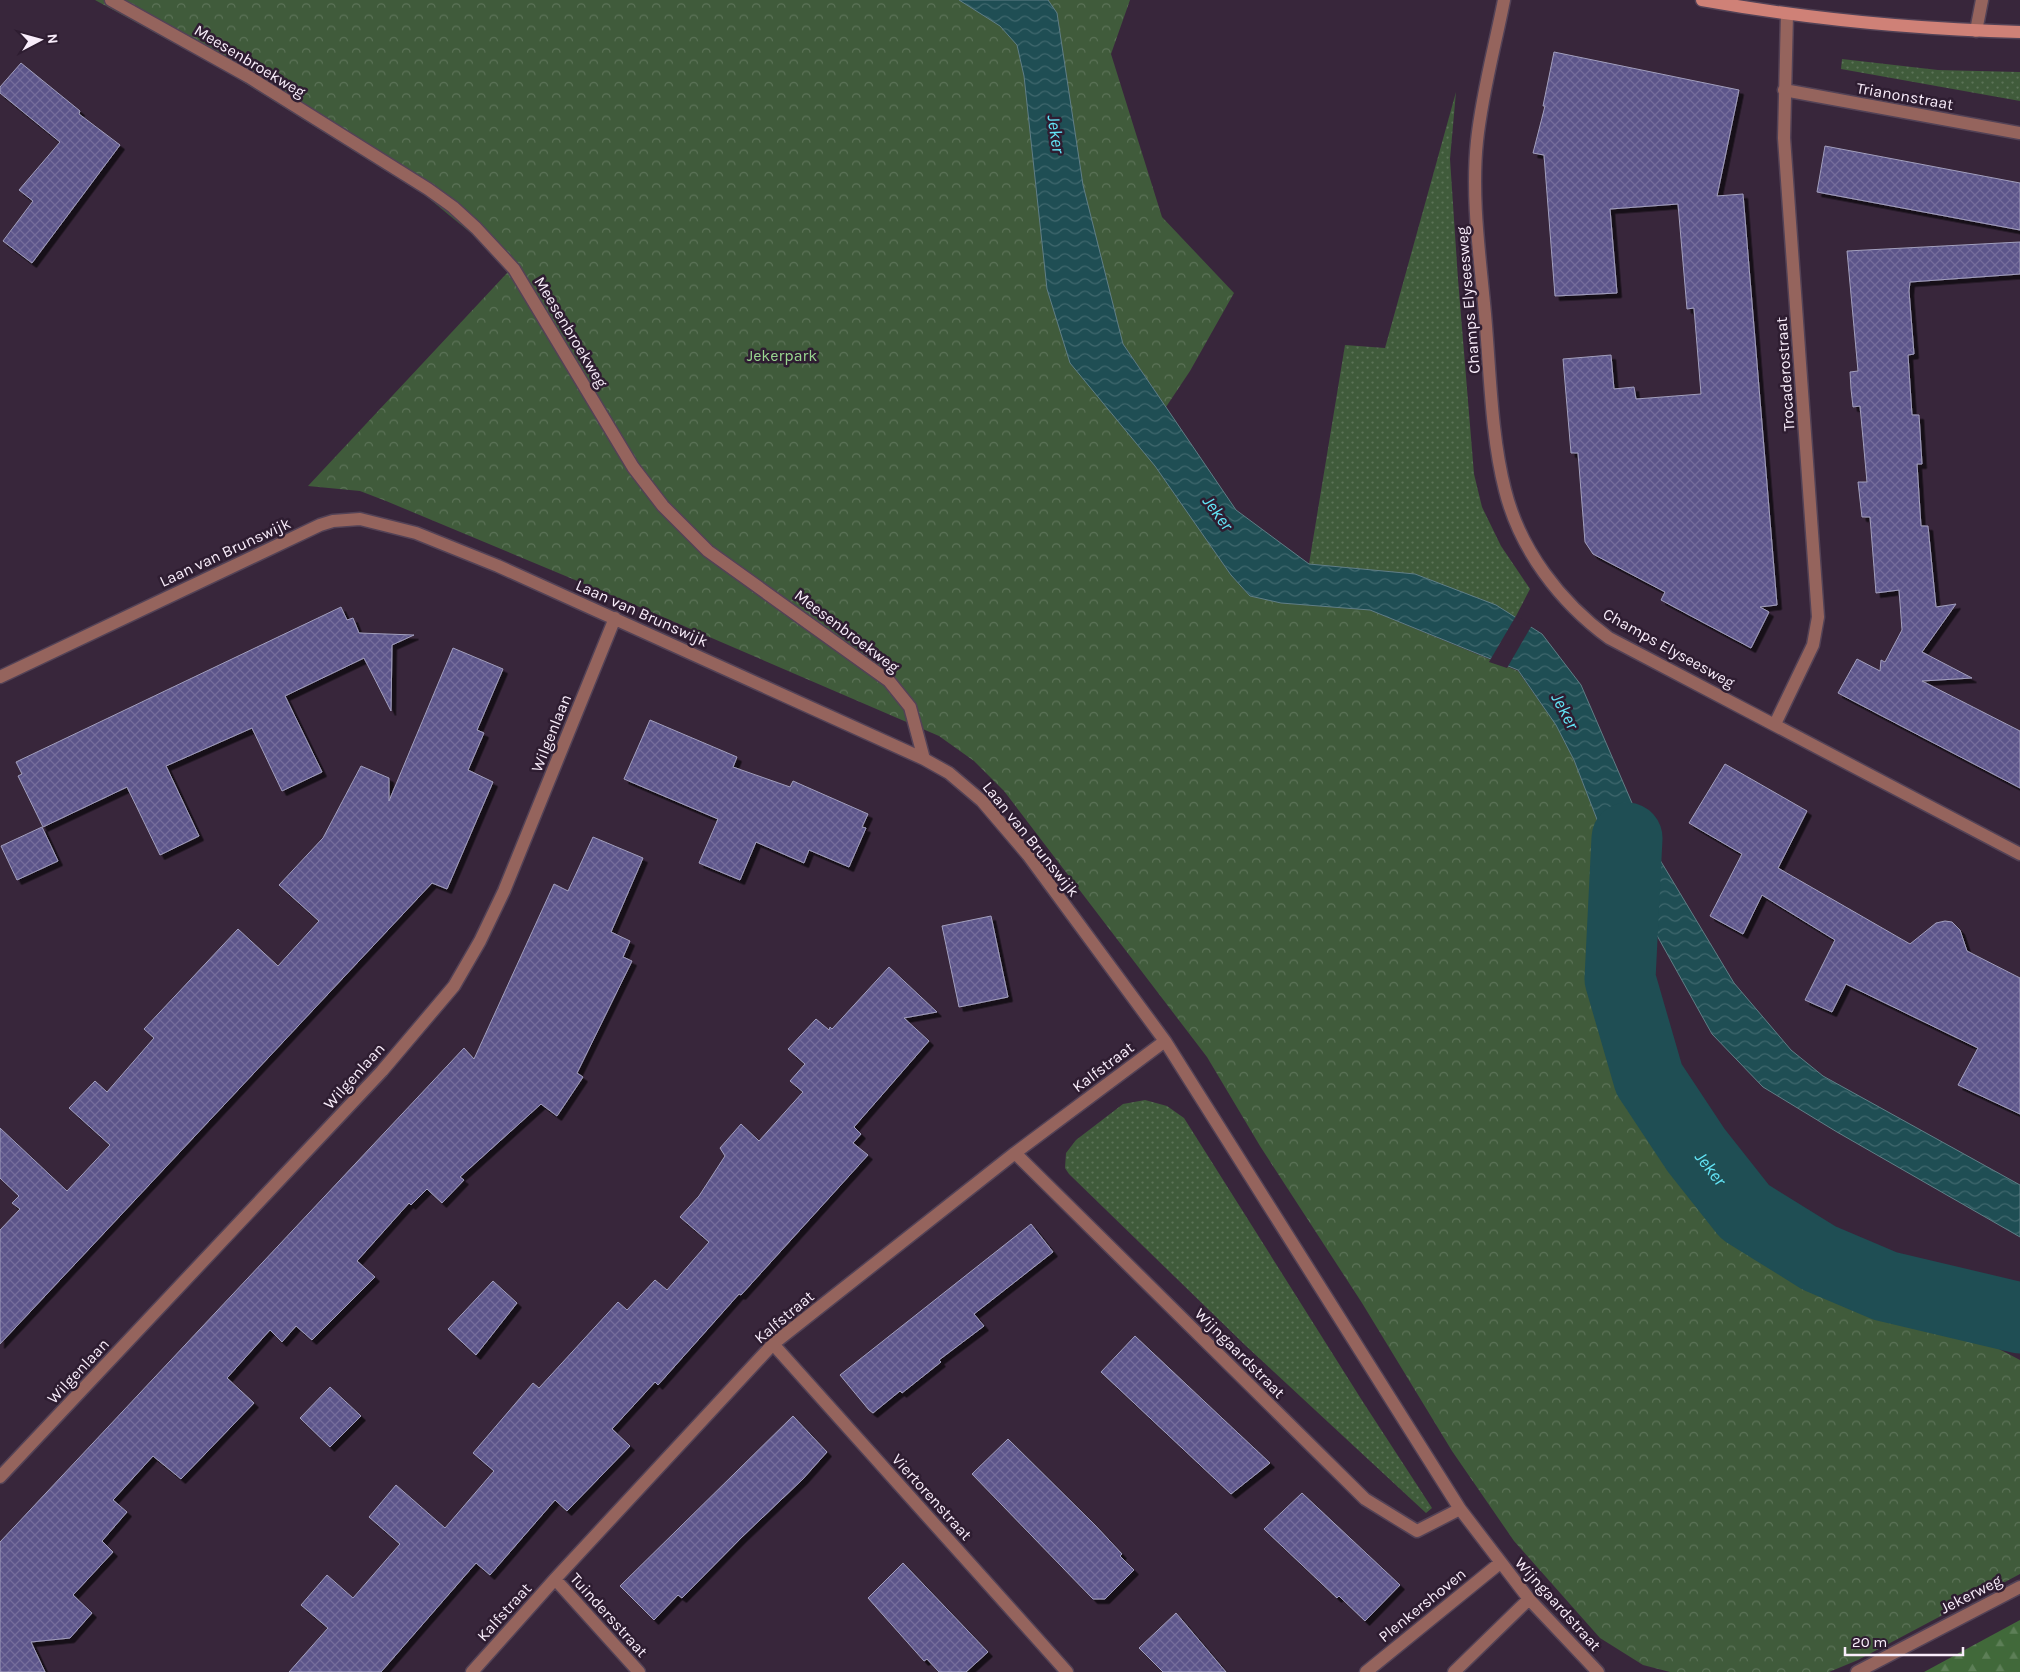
<svg xmlns="http://www.w3.org/2000/svg" width="2020" height="1672" font-family="Karla,sans-serif">
<style>
.grass{fill:url(#grass-dots)}
.forest{fill:url(#forest-firs)}
.park{fill:url(#park-crowns)}
.water{fill:url(#water-waves);stroke:#607e86}
.pier{fill:#38263b}
.lines{fill:none;stroke-linecap:round;stroke-linejoin:round}
.river{stroke:#1f4e54;stroke-width:71}
.building{fill:url(#building-cross-hatch);stroke:#a29fbd;filter:url(#shadow)}
.minor-casing{stroke:#534256;stroke-width:15}
.secondary-casing{stroke:#534256;stroke-width:15}
.minor{stroke:#95645d;stroke-width:12}
.secondary{stroke:#cf8177;stroke-width:12}
.labels{text-anchor:middle;dominant-baseline:central;stroke-width:5;stroke-linejoin:round;paint-order:stroke}
.street-label{font-size:16px;fill:#f9edfb;stroke:#2e1d31}
.park-label{font-size:16px;fill:#99d790;stroke:#2e1d31}
.water-label{font-size:18px;font-style:italic;fill:#63e5f7;stroke:#2e1d31}
</style>
<defs>
<pattern id="grass-dots" width="8" height="8" patternUnits="userSpaceOnUse" patternTransform="scale(1.25)"><rect width="8" height="8" fill="#405b3b"/><path d="M2 2h.1M6 6h.1" fill="none" stroke="#5c7358" stroke-width="1.8" stroke-linecap="round"/></pattern>
<pattern id="forest-firs" width="22" height="20" patternUnits="userSpaceOnUse" patternTransform="scale(1.25)"><rect width="22" height="20" fill="#41693a"/><path d="M5 1l3.5 6h-7zM16 11l3.5 6h-7z" fill="#5d7f57"/></pattern>
<pattern id="park-crowns" width="20" height="18" patternUnits="userSpaceOnUse" patternTransform="scale(1.25)"><rect width="20" height="18" fill="#405b3b"/><path d="M2 6a3 3 0 1 1 6 0M12 15a3 3 0 1 1 6 0" fill="none" stroke="#5c7358"/></pattern>
<pattern id="water-waves" width="16" height="10" patternUnits="userSpaceOnUse" patternTransform="scale(1.25)"><rect width="16" height="10" fill="#1f4e54"/><path d="M0 5q4-4 8 0t8 0" fill="none" stroke="#40686e"/></pattern>
<pattern id="building-cross-hatch" width="8" height="8" patternUnits="userSpaceOnUse" patternTransform="scale(1.25)"><rect width="8" height="8" fill="#5c548a"/><path d="M0 0l8 8M0 8l8-8" fill="none" stroke="#746d9b"/></pattern>
<filter id="shadow"><feDropShadow dx="4.5" dy="4.5" stdDeviation="0" flood-color="#0009"/></filter>
</defs>
<rect width="100%" height="100%" fill="#38263b"/>
<path class="grass" d="M 1842,59 L 1938,70 L 2020,72 L 2020,101 L 1841,69 Z
M 1456,92 L 1450,159 L 1458,279 L 1474,474 L 1482,507 L 1501,546 L 1530,589 L 1515,618 L 1496,605 L 1309,564 L 1345,345 L 1385,348 Z
M 1145,1100 L 1167,1106 L 1184,1118 L 1363,1402 L 1432,1508 L 1426,1513 L 1246,1346 L 1069,1174 L 1065,1168 L 1066,1153 L 1076,1140 L 1123,1104 Z"/>
<path class="forest" d="M 2020,1620 L 2020,1672 L 1924,1672 Z"/>
<path class="park" d="M 95,0 L 1130,0 L 1111,54 L 1162,217 L 1234,293 L 1190,371 L 1166,407 L 1123,344 L 1155,466 L 1231,575 L 1250,596 L 1370,610 L 1518,671 L 1556,725 L 1574,760 L 1605,840 L 1616,862 L 1610,1000 L 1654,1111 L 1717,1200 L 1751,1230 L 1787,1249 L 1959,1328 L 2020,1360 L 2020,1574 L 1858,1660 L 1829,1672 L 1670,1672 L 1643,1665 L 1600,1638 L 1514,1541 L 1452,1451 L 1362,1303 L 1260,1146 L 1207,1057 L 1004,791 L 974,761 L 939,736 L 635,605 L 386,501 L 360,491 L 308,486 L 508,272 L 472,234 L 426,196 L 232,75 Z"/>
<path class="water" d="M 959,0 L 1048,0 L 1057,13 L 1083,185 L 1123,344 L 1236,510 L 1309,564 L 1415,574 L 1496,605 L 1542,634 L 1581,685 L 1648,840 L 1734,983 L 1791,1050 L 1823,1076 L 2020,1185 L 2020,1237 L 1837,1132 L 1763,1087 L 1712,1034 L 1616,862 L 1605,840 L 1574,760 L 1556,725 L 1518,670 L 1370,610 L 1281,603 L 1250,596 L 1231,575 L 1155,466 L 1070,363 L 1047,289 L 1024,76 L 1017,45 L 1000,26 Z"/>
<path class="pier" d="M 1516,616 L 1532,625 L 1507,668 L 1489,662 Z"/>
<g class="lines">
<path class="river" id="s1" d="M 1627,838 L 1620,979 L 1649,1079 L 1696,1150 L 1745,1212 L 1819,1258 L 1885,1286 L 2020,1318"/>
</g>
<path class="building" d="M 1554,52 L 1739,90 L 1717,196 L 1743,194 L 1777,605 L 1760,607 L 1769,612 L 1751,648 L 1661,600 L 1665,592 L 1593,554 L 1585,542 L 1578,453 L 1571,453 L 1563,359 L 1611,355 L 1614,389 L 1634,387 L 1636,399 L 1701,394 L 1694,308 L 1687,309 L 1678,204 L 1610,209 L 1617,293 L 1555,296 L 1544,155 L 1533,153 L 1545,106 L 1543,106 Z
M 21,63 L 80,111 L 79,114 L 120,145 L 32,263 L 3,241 L 33,201 L 19,190 L 60,142 L 0,93 L 0,87 Z
M 1825,146 L 2020,183 L 2020,230 L 1817,192 Z
M 2020,242 L 2020,274 L 1910,282 L 1909,291 L 1914,354 L 1908,355 L 1912,415 L 1919,415 L 1922,464 L 1917,464 L 1921,526 L 1928,526 L 1936,607 L 1956,604 L 1922,652 L 1972,678 L 1922,681 L 2020,731 L 2020,788 L 1838,693 L 1857,659 L 1880,671 L 1881,660 L 1885,662 L 1902,630 L 1899,590 L 1876,593 L 1870,517 L 1862,517 L 1858,482 L 1867,482 L 1860,406 L 1853,407 L 1851,389 L 1850,372 L 1858,371 L 1847,251 Z
M 341,607 L 347,620 L 353,618 L 359,633 L 414,635 L 392,645 L 391,711 L 364,658 L 285,696 L 322,772 L 282,791 L 252,728 L 166,766 L 199,836 L 160,855 L 127,787 L 43,827 L 18,776 L 22,774 L 16,762 Z
M 453,648 L 503,669 L 477,730 L 484,733 L 468,770 L 493,782 L 447,889 L 432,883 L 0,1344 L 0,1230 L 20,1209 L 12,1203 L 19,1196 L 0,1178 L 0,1128 L 67,1191 L 110,1145 L 69,1108 L 95,1081 L 107,1092 L 154,1038 L 144,1029 L 238,929 L 278,966 L 319,921 L 279,885 L 323,838 L 361,766 L 389,778 L 389,801 Z
M 650,720 L 737,757 L 733,767 L 790,787 L 793,781 L 868,814 L 862,827 L 866,828 L 849,867 L 809,850 L 804,863 L 756,842 L 740,880 L 699,863 L 718,819 L 624,779 Z
M 1725,764 L 1807,811 L 1778,868 L 1910,944 L 1936,923 L 1945,921 L 1952,922 L 1960,930 L 1967,951 L 2020,978 L 2020,1114 L 1958,1085 L 1978,1048 L 1846,984 L 1832,1012 L 1805,1000 L 1835,940 L 1762,895 L 1743,934 L 1710,916 L 1742,854 L 1689,823 Z
M 42,827 L 58,861 L 17,880 L 1,846 Z
M 593,837 L 643,858 L 611,932 L 630,941 L 623,957 L 632,961 L 577,1073 L 583,1077 L 557,1116 L 541,1104 L 460,1177 L 464,1180 L 442,1203 L 427,1189 L 411,1205 L 409,1203 L 357,1261 L 375,1277 L 312,1340 L 296,1326 L 282,1342 L 270,1330 L 227,1378 L 254,1403 L 181,1479 L 153,1456 L 113,1500 L 127,1512 L 102,1541 L 113,1552 L 73,1595 L 92,1613 L 70,1638 L 31,1642 L 45,1672 L 0,1672 L 0,1542 L 464,1048 L 474,1059 L 554,884 L 568,891 Z
M 991,916 L 1008,997 L 959,1007 L 942,926 Z
M 889,967 L 937,1012 L 904,1018 L 929,1041 L 854,1127 L 861,1134 L 853,1143 L 868,1155 L 741,1295 L 739,1294 L 658,1385 L 655,1382 L 612,1429 L 630,1446 L 567,1511 L 555,1500 L 490,1575 L 476,1563 L 381,1672 L 289,1672 L 328,1628 L 301,1605 L 327,1575 L 353,1598 L 400,1544 L 369,1517 L 396,1485 L 445,1528 L 494,1471 L 473,1453 L 533,1383 L 539,1388 L 618,1302 L 627,1310 L 655,1280 L 667,1290 L 709,1242 L 680,1217 L 699,1196 L 725,1156 L 720,1148 L 741,1124 L 759,1141 L 803,1092 L 790,1081 L 805,1064 L 788,1049 L 816,1019 L 829,1030 L 830,1027 L 832,1029 Z
M 1031,1224 L 1053,1252 L 974,1314 L 984,1326 L 939,1360 L 941,1362 L 902,1393 L 900,1391 L 873,1413 L 869,1410 L 840,1375 Z
M 493,1281 L 517,1303 L 476,1355 L 448,1329 Z
M 1135,1336 L 1223,1419 L 1270,1463 L 1231,1494 L 1101,1372 Z
M 330,1387 L 361,1416 L 330,1447 L 300,1418 Z
M 793,1416 L 827,1452 L 803,1479 L 742,1537 L 682,1598 L 678,1595 L 654,1620 L 620,1586 Z
M 1008,1439 L 1095,1525 L 1122,1554 L 1120,1556 L 1134,1570 L 1105,1599 L 1093,1599 L 972,1474 Z
M 1302,1493 L 1400,1585 L 1365,1621 L 1339,1596 L 1337,1598 L 1264,1529 Z
M 903,1563 L 988,1652 L 966,1672 L 939,1672 L 927,1659 L 924,1661 L 868,1598 Z
M 1176,1613 L 1226,1672 L 1163,1672 L 1139,1648 Z"/>
<g class="lines">
<defs>
<path id="minor" d="M 111,0 L 249,77 L 428,189 L 453,207 L 476,228 L 514,269 L 633,467 L 663,506 L 708,551 L 889,681 L 910,707 L 924,759
M 1504,0 C 1495,46 1482,93 1477,141 C 1471,198 1480,257 1485,314 C 1490,370 1491,436 1505,490 C 1520,550 1560,602 1609,638 L 2020,854
M 1976,31 L 1982,0
M 1784,90 L 2020,133
M 0,677 L 320,525 L 333,521 L 360,519 L 416,533 L 498,566 L 924,759 L 949,773 L 982,801 L 1028,855 L 1165,1041 L 1460,1509 L 1529,1599 L 1598,1672
M 1775,724 L 1813,645 L 1818,617 L 1784,138 L 1787,14
M 1015,1153 L 1365,1499 L 1417,1531 L 1460,1509
M 773,1344 L 1067,1672
M 0,1477 L 382,1071 L 454,986 L 480,941 L 504,891 L 615,618
M 555,1579 L 639,1672
M 472,1672 L 555,1579 L 773,1344 L 1015,1153 L 1165,1041
M 1366,1672 L 1500,1563
M 1454,1672 L 1529,1599
M 1857,1672 L 2020,1587"/>
<path id="secondary" d="M 1702,0 C 1807,19 1913,29 2020,32"/>
</defs>
<use href="#minor" class="minor-casing"/>
<use href="#secondary" class="secondary-casing"/>
<use href="#minor" class="minor"/>
<use href="#secondary" class="secondary"/>
</g>
<g class="labels">
<g class="street-label">
<text transform="translate(250 61) rotate(31)">Meesenbroekweg</text>
<text transform="translate(1905 96) rotate(10)">Trianonstraat</text>
<text transform="translate(1468 300) rotate(-95)">Champs Elyseesweg</text>
<text transform="translate(571 332) rotate(59)">Meesenbroekweg</text>
<text transform="translate(1785 374) rotate(-94)">Trocaderostraat</text>
<text transform="translate(225 552) rotate(-25)">Laan van Brunswijk</text>
<text transform="translate(642 613) rotate(24)">Laan van Brunswijk</text>
<text transform="translate(847 631) rotate(37)">Meesenbroekweg</text>
<text transform="translate(1669 648) rotate(29)">Champs Elyseesweg</text>
<text transform="translate(551 733) rotate(-68)">Wilgenlaan</text>
<text transform="translate(1031 839) rotate(51)">Laan van Brunswijk</text>
<text transform="translate(1103 1067) rotate(-37)">Kalfstraat</text>
<text transform="translate(354 1076) rotate(-48)">Wilgenlaan</text>
<text transform="translate(784 1317) rotate(-40)">Kalfstraat</text>
<text transform="translate(1240 1353) rotate(45)">Wijngaardstraat</text>
<text transform="translate(78 1371) rotate(-47)">Wilgenlaan</text>
<text transform="translate(932 1497) rotate(48)">Viertorenstraat</text>
<text transform="translate(1971 1594) rotate(-27)">Jekerweg</text>
<text transform="translate(1558 1604) rotate(48)">Wijngaardstraat</text>
<text transform="translate(1422 1605) rotate(-39)">Plenkershoven</text>
<text transform="translate(504 1612) rotate(-48)">Kalfstraat</text>
<text transform="translate(609 1615) rotate(48)">Tuindersstraat</text>
</g>
<g class="park-label">
<text x="782" y="355">Jekerpark</text>
</g>
<g class="water-label">
<text transform="translate(1056 134) rotate(82)">Jeker</text>
<text transform="translate(1218 513) rotate(54)">Jeker</text>
<text transform="translate(1565 711) rotate(62)">Jeker</text>
<text stroke="none"><textPath href="#s1" startOffset="354">Jeker</textPath></text>
</g>
</g>
<g transform="translate(40 40) rotate(84)" stroke="#2e1d31" stroke-width="4" paint-order="stroke">
<path d="M0-4L9 19L0 12L-9 19Z" fill="#f9edfb"/>
<text y="-8" font-size="14" font-weight="bold" text-anchor="middle" fill="#f9edfb">N</text>
</g>
<path d="M1845 1647v8h118v-8" fill="none" stroke="#f9edfb" stroke-width="2.5"/>
<text x="1852" y="1647" font-size="15" fill="#f9edfb" stroke="#2e1d31" stroke-width="4" paint-order="stroke">20 m</text>
</svg>
